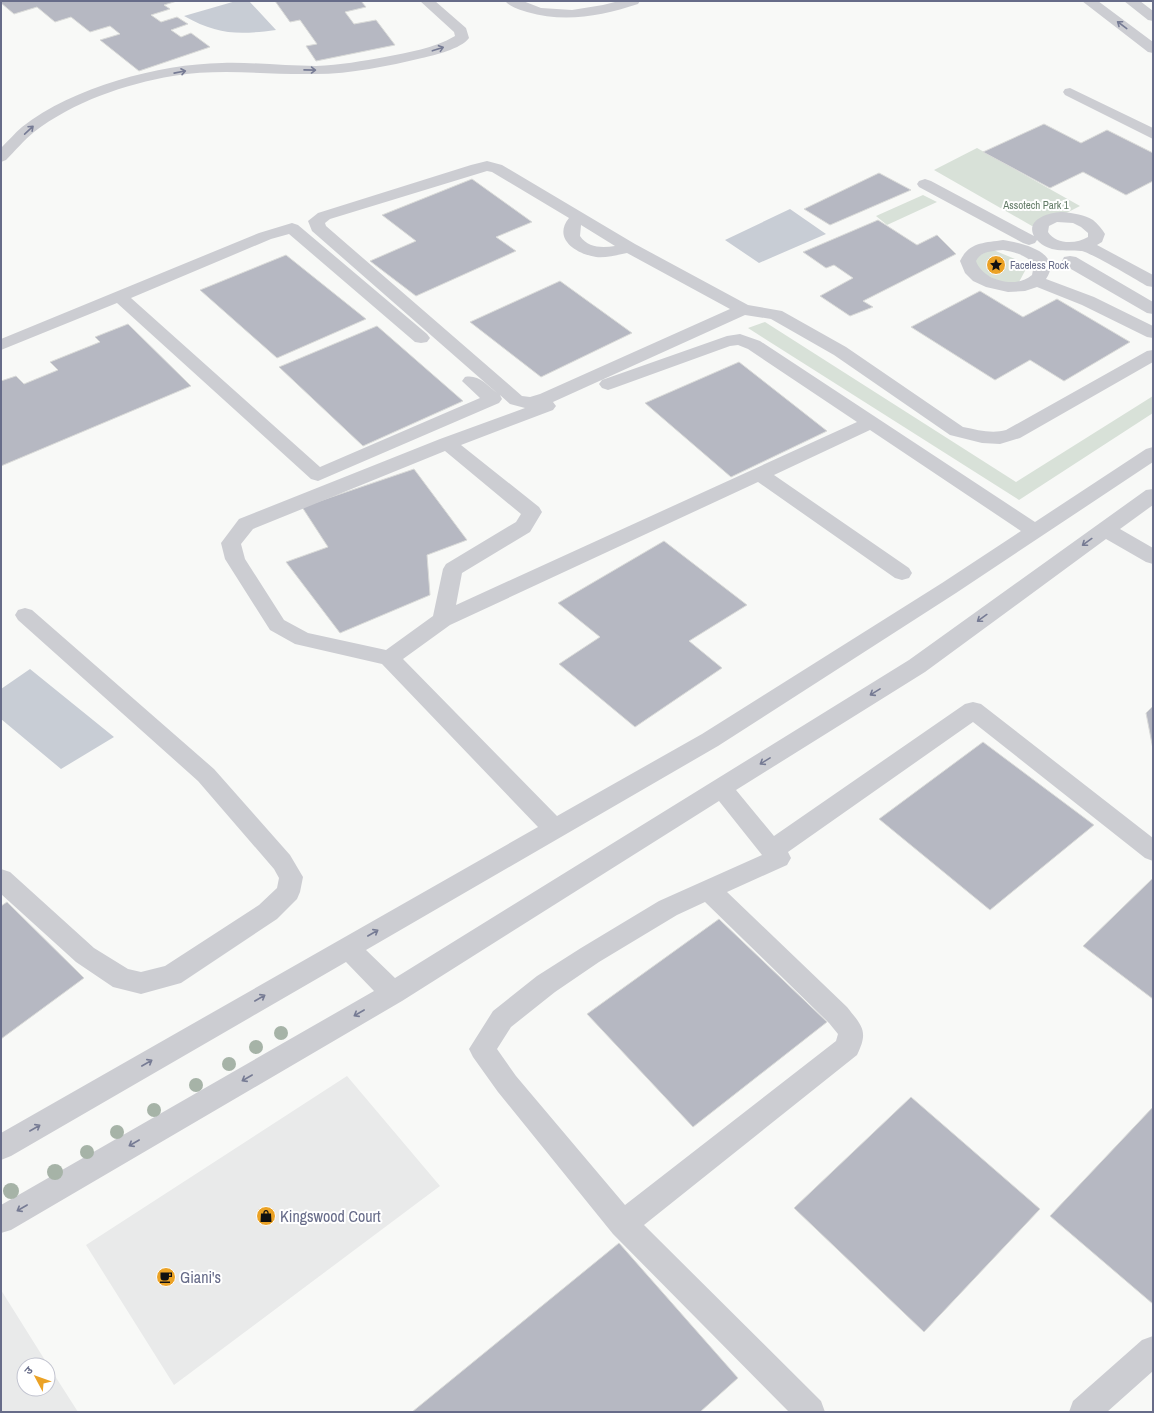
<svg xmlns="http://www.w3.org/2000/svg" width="1154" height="1413" font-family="'Archivo Narrow','Noto Sans Devanagari',sans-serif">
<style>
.built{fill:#e9eaea}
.green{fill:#d8e1d8}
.water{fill:#c8cdd5}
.building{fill:#b6b8c2;stroke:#dadbd9}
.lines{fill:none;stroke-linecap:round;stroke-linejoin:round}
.minor{fill:#cccdd2;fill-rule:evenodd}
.tree{fill:#a6b3a7}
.oneway{stroke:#767b94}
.labels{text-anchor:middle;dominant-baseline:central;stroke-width:4;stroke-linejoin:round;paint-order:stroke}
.far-park-label{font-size:11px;fill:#627a66;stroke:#fff}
.far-poi-label{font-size:11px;fill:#676c89;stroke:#fff;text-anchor:start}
.near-poi-label{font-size:16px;fill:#676c89;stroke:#fff;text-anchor:start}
</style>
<rect width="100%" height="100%" fill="#f8f9f7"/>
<path class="built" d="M 347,1076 L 440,1186 L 174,1385 L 86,1245 Z
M 1,1290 L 48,1365 L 24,1365 L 24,1389 L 48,1389 L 48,1365 L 78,1412 L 1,1412 Z"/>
<path class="green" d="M 977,148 L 1080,206 L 1043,225 L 1032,226 L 934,170 Z
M 923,195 L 937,202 L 887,225 L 876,216 Z
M 991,249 L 1015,259 L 1026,269 L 1019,282 L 1005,284 L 980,272 L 974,264 L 977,257 Z
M 765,322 L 1016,482 L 1153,396 L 1153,413 L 1019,500 L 748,328 Z"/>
<path class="water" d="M 236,1 L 249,1 L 276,30 C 238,35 218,35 184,16 Z
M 790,209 L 826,234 L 759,263 L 725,240 Z
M 30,669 L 114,737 L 61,769 L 1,719 L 1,689 Z"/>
<path class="building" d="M 1,1 L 177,1 L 164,5 L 170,9 L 151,15 L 161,22 L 177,17 L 188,24 L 171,30 L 181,37 L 191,33 L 210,47 L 139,71 L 100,40 L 120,34 L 110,26 L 90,32 L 71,17 L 55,22 L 37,7 L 14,14 L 1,3 Z
M 275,1 L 361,1 L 366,7 L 345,12 L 354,24 L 376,20 L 395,45 L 316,61 L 306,46 L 317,44 L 300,20 L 290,22 Z
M 1044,124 L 1081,143 L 1107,130 L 1153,153 L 1153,181 L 1126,195 L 1083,172 L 1050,188 L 983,152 Z
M 879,173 L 911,190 L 830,225 L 804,209 Z
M 472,179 L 532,222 L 496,237 L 516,251 L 416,296 L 370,261 L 416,241 L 382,215 Z
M 878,220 L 917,245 L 937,235 L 956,254 L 863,301 L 873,307 L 850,316 L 820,296 L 853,278 L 834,265 L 826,268 L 803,252 Z
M 286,255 L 366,319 L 277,358 L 200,290 Z
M 560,281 L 632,333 L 541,377 L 470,322 Z
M 980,291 L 1023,317 L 1057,299 L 1130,342 L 1064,381 L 1030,360 L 995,380 L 911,327 Z
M 128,324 L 191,386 L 1,466 L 1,381 L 16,376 L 24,384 L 58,370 L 50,362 L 100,342 L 95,337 Z
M 377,326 L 463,401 L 363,446 L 279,367 Z
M 739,362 L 827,431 L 731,477 L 645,403 Z
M 414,469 L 467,540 L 427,555 L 430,595 L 340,633 L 286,562 L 328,547 L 302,507 Z
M 664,541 L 747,605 L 689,641 L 722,668 L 635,727 L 559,664 L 600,637 L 558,603 Z
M 1153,706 L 1153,749 L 1146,713 Z
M 983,742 L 1094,825 L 990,910 L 879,819 Z
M 1152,879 L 1153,880 L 1153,999 L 1083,946 Z
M 7,902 L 84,978 L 1,1039 L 1,906 Z
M 719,919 L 827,1022 L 693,1127 L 587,1014 Z
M 911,1097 L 1040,1209 L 924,1332 L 794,1208 Z
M 1153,1107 L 1153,1304 L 1050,1216 Z
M 619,1243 L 738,1378 L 700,1412 L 412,1412 Z"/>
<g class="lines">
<path class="minor" d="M 420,1 L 435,1 L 466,28 L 469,38 C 461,49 435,55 422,58 C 388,66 351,74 315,74 C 267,75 221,68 173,76 C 125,84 73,102 34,132 C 24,140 15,151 6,160 L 1,162 L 1,148 C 8,141 15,133 22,127 C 73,87 159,64 222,63 C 253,62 285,66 316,66 C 340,65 363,61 385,57 C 409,52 433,49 455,36 L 454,32 Z
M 505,1 L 523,1 L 541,8 L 572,10 L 603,5 L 619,1 L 640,1 L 638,4 C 601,16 565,23 527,12 C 520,10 510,7 505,1 Z
M 1082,1 L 1098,1 L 1153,42 L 1153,53 L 1148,52 Z
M 1124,1 L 1140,1 L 1153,11 L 1153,21 L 1148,20 Z
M 1070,88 L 1153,128 L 1153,139 L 1065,95 L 1063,92 L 1065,89 Z
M 487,161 L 502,165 L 635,244 L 748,305 L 782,311 L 846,347 L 963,427 C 978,430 992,434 1006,430 L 1147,351 L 1153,350 L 1153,362 L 1020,438 L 1000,444 L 982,443 L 950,435 L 834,355 L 771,319 L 745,315 L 553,402 L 556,406 L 553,410 L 461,445 L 539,507 L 542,512 L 530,532 L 462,573 L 456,605 L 857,422 L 748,349 L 738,345 L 730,346 L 614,388 L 608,390 L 602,388 L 599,384 L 602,380 L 727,336 L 740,334 L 760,341 L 1035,522 L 1146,449 L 1153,447 L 1153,462 L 956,593 L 718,746 L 366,950 L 395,978 L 909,660 L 1146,490 L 1153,489 L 1153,505 L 1120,529 L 1153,548 L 1153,564 L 1146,562 L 1106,539 L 925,672 L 736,790 L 774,836 L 965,704 L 973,702 L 981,704 L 1153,838 L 1153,861 L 1145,858 L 973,722 L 788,852 L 791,858 L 787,865 L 727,892 L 847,1007 C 862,1026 869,1031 857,1055 L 644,1225 L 821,1401 L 825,1412 L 789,1412 L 613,1234 L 498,1092 L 473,1057 L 469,1049 L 493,1011 L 537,976 L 581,948 L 659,901 L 762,855 L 719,801 L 402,1001 L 11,1230 L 1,1233 L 1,1205 L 374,991 L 346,962 L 11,1156 L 1,1160 L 1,1133 L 538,827 L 382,664 L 295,644 L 270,630 L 225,559 L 221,543 L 239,519 L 440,439 L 525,408 L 510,404 L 500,395 L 502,399 L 499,403 L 318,481 L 311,479 L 117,303 L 1,350 L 1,339 L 259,233 L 292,223 L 298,225 L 427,334 L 430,338 L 427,342 L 421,343 L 415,342 L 289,234 L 271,239 L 131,298 L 320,467 L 480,398 L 462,381 L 465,377 C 478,374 487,385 497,393 L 312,231 L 308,221 L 318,213 L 471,165 ZM 487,171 L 492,172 L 569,218 C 552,239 577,254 596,257 C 606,258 617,255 627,253 L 730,309 L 540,394 L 530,397 L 522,396 L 326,226 L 325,223 L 330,219 ZM 581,225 L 615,246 C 602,248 588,248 580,236 ZM 870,430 L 1021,531 L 942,583 L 702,734 L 557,816 L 403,659 L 450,625 L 758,482 L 895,578 L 902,580 L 909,578 L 912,573 L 909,568 L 774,475 ZM 445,451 L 521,514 L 516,522 L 446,564 L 443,569 L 433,616 L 386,650 L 308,633 L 284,620 L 245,559 L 241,544 L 253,529 ZM 705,902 L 829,1023 L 838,1034 L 836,1041 L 625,1205 L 516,1076 L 497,1049 L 511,1027 L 555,992 L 599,962 L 677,915 Z
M 925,179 L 931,181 L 1034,236 C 1025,219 1050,212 1063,212 C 1073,213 1085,215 1093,220 C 1098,224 1102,229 1105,234 L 1102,242 L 1097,245 L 1153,275 L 1153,287 L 1147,286 C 1137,280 1088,251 1081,251 C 1065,250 1049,253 1037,240 L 1035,243 L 1029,245 L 1023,243 L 919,187 L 917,184 L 919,181 ZM 1057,222 L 1073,223 L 1081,227 L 1088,233 L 1088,237 C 1077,244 1056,245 1048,232 L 1049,226 Z
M 1003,240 C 1021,243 1064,252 1046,279 L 1094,297 L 1153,326 L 1153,338 L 1147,337 L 1082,305 L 1037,287 L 1025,291 L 1008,292 L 986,287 L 973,281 L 965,273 L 960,261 C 969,242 984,243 1003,240 ZM 1003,250 C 1014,252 1027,255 1034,265 L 1032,275 C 1017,289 983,281 976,261 C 981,251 993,251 1003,250 Z
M 1070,256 L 1076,257 L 1153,302 L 1153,314 L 1147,313 L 1064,265 L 1062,261 L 1064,257 Z
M 25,608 L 32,610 L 214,769 L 290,855 L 303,877 L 300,892 L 297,899 L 277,919 L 181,983 L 141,994 L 113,987 L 76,962 L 1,894 L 1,869 L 10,872 L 94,948 L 128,969 L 141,972 L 165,966 L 259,905 L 277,888 L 279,878 L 274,869 L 198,781 L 18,620 L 15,615 L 18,610 Z
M 1153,1336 L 1153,1371 L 1107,1412 L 1069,1412 L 1073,1401 L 1142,1340 Z"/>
</g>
<g class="tree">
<circle cx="281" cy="1033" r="7"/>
<circle cx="256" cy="1047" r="7"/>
<circle cx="229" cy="1064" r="7"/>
<circle cx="196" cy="1085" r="7"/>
<circle cx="154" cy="1110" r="7"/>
<circle cx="117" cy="1132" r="7"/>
<circle cx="87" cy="1152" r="7"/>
<circle cx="55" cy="1172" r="8"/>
<circle cx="11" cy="1191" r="8"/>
</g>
<defs><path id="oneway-shaft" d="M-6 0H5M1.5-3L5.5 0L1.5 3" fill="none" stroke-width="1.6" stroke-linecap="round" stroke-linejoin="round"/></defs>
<g class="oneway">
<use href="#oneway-shaft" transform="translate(1122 25) rotate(-143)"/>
<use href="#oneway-shaft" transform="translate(438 49) rotate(-18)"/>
<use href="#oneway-shaft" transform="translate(310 70) rotate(1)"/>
<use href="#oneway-shaft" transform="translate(180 72) rotate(-11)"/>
<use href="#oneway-shaft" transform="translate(29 130) rotate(-43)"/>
<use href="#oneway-shaft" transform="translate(1087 542) rotate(144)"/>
<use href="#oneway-shaft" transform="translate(982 618) rotate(144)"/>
<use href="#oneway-shaft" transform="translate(875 692) rotate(148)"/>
<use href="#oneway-shaft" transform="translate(765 761) rotate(148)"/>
<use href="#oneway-shaft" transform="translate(373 933) rotate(-30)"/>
<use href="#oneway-shaft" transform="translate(260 998) rotate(-30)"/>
<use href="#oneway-shaft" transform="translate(359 1013) rotate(150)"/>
<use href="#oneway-shaft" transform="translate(147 1063) rotate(-30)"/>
<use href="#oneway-shaft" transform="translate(247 1078) rotate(150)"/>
<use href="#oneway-shaft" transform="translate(35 1128) rotate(-30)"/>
<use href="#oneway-shaft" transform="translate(134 1143) rotate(150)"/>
<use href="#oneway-shaft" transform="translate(22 1208) rotate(150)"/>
</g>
<defs>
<symbol id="sight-disc" viewBox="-11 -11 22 22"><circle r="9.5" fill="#eba225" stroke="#fff"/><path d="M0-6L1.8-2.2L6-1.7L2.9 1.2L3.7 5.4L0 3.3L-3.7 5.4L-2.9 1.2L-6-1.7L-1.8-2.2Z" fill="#111"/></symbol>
<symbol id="shop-disc" viewBox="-11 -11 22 22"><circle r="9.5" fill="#eba225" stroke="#fff"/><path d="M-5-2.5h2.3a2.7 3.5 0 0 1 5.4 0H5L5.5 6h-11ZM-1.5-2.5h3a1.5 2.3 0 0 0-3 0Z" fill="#111"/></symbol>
<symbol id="cafe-disc" viewBox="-11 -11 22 22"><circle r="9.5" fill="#eba225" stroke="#fff"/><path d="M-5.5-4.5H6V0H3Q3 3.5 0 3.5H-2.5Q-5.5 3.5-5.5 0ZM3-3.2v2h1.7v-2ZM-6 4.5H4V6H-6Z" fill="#111"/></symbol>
</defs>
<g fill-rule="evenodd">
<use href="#sight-disc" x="985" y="254" width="22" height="22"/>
<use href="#shop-disc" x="255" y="1205" width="22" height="22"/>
<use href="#cafe-disc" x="155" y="1266" width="22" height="22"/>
</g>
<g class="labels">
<g class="far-park-label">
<text x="1036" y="205">Assotech Park 1</text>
</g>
<g class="far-poi-label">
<text x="1010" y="265">Faceless Rock</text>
</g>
<g class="near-poi-label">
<text x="280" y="1216">Kingswood Court</text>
<text x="180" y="1277">Giani's</text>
</g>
</g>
<rect width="1154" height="1413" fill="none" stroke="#676c89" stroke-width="4"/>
<g transform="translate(36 1377) rotate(311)"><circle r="19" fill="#ffffff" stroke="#c2c4d0"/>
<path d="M0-3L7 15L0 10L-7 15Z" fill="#eba225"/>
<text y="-6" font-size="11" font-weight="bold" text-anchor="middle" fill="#676c89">उ</text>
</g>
</svg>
